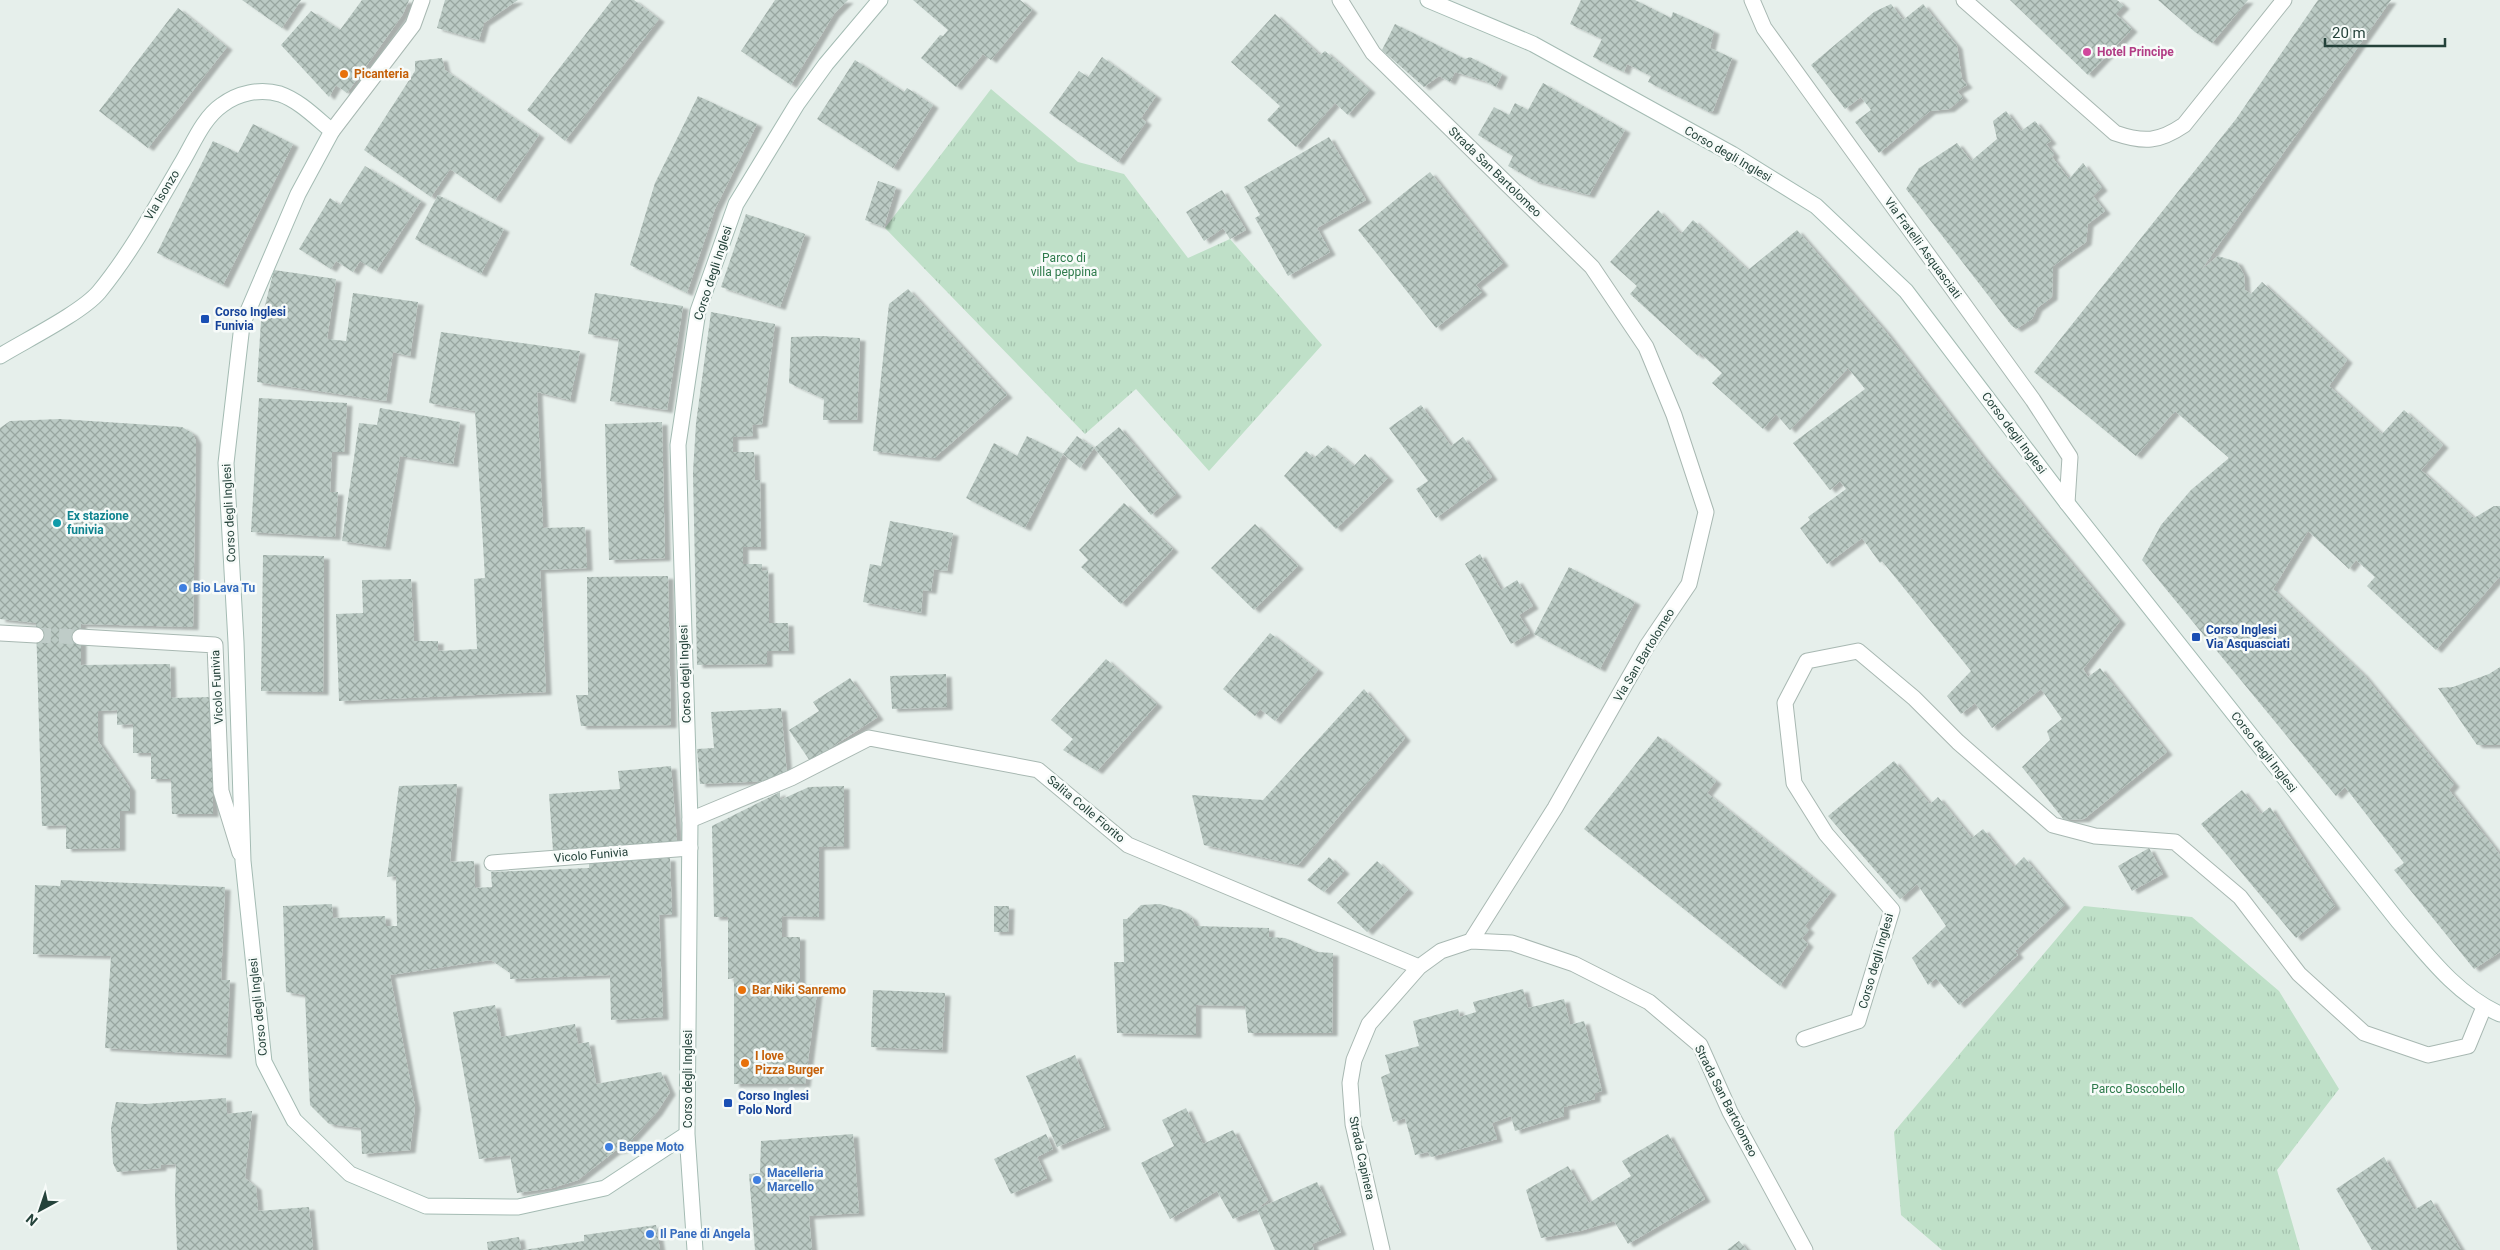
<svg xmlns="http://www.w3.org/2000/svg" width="2500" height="1250" font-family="Roboto,sans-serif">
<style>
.grass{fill:url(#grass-tufts)}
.building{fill:url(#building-cross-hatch);filter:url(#shadow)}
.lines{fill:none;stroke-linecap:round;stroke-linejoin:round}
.street-tunnel{stroke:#bfccc8;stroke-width:15;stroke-dasharray:15 8;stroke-linecap:butt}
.street-casing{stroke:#a8b8b2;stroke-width:17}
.secondary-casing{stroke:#a4bbb3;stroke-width:17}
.street{stroke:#fff;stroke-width:15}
.secondary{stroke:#fff;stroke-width:15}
.hotel-dot{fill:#d1479c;stroke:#f7fbf9;stroke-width:2}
.food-dot{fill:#e8710a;stroke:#f7fbf9;stroke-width:2}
.transit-dot{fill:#1a4fb4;stroke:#f7fbf9;stroke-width:2}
.culture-dot{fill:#0f9aa8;stroke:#f7fbf9;stroke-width:2}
.shop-dot{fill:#3f7fe0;stroke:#f7fbf9;stroke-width:2}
.labels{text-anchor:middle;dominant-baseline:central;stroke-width:5;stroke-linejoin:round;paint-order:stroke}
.hotel-label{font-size:12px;font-weight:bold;fill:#b23c85;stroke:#f7fbf9;text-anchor:start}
.food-label{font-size:12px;font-weight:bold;fill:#c56008;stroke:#f7fbf9;text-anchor:start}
.street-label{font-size:12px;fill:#24423a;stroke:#f7fbf9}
.park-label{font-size:12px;fill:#2d7a4b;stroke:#f7fbf9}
.transit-label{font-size:12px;font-weight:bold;fill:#164399;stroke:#f7fbf9;text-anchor:start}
.culture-label{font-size:12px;font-weight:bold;fill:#0d838f;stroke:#f7fbf9;text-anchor:start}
.shop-label{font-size:12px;font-weight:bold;fill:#366cbe;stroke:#f7fbf9;text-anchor:start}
</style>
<defs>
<pattern id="grass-tufts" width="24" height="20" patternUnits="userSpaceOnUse" patternTransform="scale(1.25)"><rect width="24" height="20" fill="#bfe0c8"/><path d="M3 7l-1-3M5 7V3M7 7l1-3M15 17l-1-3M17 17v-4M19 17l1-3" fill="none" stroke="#a4c1ad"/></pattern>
<pattern id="building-cross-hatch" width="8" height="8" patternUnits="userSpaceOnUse" patternTransform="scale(1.25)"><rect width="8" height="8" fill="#bbcac4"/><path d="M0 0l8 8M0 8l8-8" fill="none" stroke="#98a6a0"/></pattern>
<filter id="shadow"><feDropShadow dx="5.5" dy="3" stdDeviation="1" flood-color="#0004"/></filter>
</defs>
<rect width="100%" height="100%" fill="#e6efeb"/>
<path class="grass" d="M 991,89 L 1078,162 L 1124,174 L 1188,258 L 1230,239 L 1322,345 L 1209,471 L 1136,389 L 1085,434 L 885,228 Z
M 2084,906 L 2192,917 L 2279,991 L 2339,1089 L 2277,1170 L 2300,1250 L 1942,1250 L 1901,1215 L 1894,1132 Z"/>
<path class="building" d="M 242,0 L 301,0 L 282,28 Z
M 362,0 L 409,0 L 403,14 L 347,93 L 336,85 L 329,97 L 281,45 L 311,11 L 340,30 Z
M 445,0 L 518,0 L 484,23 L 479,40 L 437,28 Z
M 612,0 L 634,0 L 659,19 L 565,141 L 527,110 Z
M 775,0 L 848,0 L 834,14 L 791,85 L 741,51 Z
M 913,0 L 1020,0 L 1032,10 L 991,60 L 983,54 L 956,87 L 921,58 L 940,35 L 943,36 L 948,30 Z
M 1581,0 L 1635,0 L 1671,18 L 1673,12 L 1714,31 L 1710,48 L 1732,58 L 1713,111 L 1709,112 L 1648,82 L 1651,76 L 1627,64 L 1624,72 L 1593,57 L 1602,39 L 1570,24 Z
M 2010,0 L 2117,0 L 2124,6 L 2116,14 L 2132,29 L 2088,75 Z
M 2158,0 L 2248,0 L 2212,43 L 2195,32 Z
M 2318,0 L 2391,0 L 2201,270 L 2218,256 L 2237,262 L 2244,275 L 2245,290 L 2251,294 L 2262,282 L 2347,360 L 2329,386 L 2382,434 L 2404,410 L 2443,445 L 2421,470 L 2474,518 L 2494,506 L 2500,506 L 2500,576 L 2436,650 L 2367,586 L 2375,577 L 2356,560 L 2349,569 L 2308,531 L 2273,589 L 2363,674 L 2454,784 L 2449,790 L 2500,855 L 2500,952 L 2474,969 L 2394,870 L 2404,863 L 2345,787 L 2336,796 L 2142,560 L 2161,525 L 2191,490 L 2229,458 L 2175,411 L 2136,456 L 2034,372 L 2236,119 Z
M 1891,4 L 1903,20 L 1923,4 L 1957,46 L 1962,79 L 1967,85 L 1957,91 L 1963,98 L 1949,109 L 1930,111 L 1879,153 L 1855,122 L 1871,110 L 1861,97 L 1845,109 L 1811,65 L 1874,12 Z
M 178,8 L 227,47 L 148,148 L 99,111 Z
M 1275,14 L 1320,55 L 1325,51 L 1370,90 L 1348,115 L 1335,103 L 1296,147 L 1267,120 L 1280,106 L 1231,62 Z
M 1395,24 L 1465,59 L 1470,57 L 1502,74 L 1496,87 L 1485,81 L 1455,72 L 1450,82 L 1439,76 L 1424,87 L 1382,50 Z
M 1102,57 L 1156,96 L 1141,118 L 1146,122 L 1118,162 L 1049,113 L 1079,71 L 1088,77 Z
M 442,58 L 445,70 L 539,135 L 495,200 L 450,169 L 431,197 L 364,150 L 415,71 L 415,61 Z
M 855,60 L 904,92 L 907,88 L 933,105 L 893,168 L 817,119 Z
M 1543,83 L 1625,130 L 1589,195 L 1535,181 L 1508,166 L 1513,156 L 1478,135 L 1494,107 L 1509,115 L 1515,103 L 1528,110 Z
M 698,96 L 757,124 L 715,209 L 687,293 L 630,265 L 655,183 Z
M 2006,111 L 2021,131 L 2035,121 L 2051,141 L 2046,144 L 2054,154 L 2052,157 L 2069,179 L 2083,163 L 2102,188 L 2093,196 L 2105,211 L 2088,224 L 2086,242 L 2053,266 L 2052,297 L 2037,308 L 2032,319 L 2016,329 L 2011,325 L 1906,189 L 1919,168 L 1957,143 L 1971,161 L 1997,139 L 1993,121 Z
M 253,124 L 293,144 L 223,285 L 157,253 L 213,141 L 238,153 Z
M 1329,137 L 1366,200 L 1317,228 L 1330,252 L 1288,276 L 1255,218 L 1260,215 L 1244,187 Z
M 365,166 L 421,201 L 376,271 L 360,261 L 353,272 L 336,261 L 331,269 L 299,249 L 330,198 L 340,205 Z
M 1430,172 L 1503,263 L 1476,285 L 1482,292 L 1436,328 L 1358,230 Z
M 878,181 L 896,187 L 884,227 L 865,220 Z
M 1222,190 L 1246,230 L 1230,239 L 1223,228 L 1204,241 L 1186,212 Z
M 438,195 L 504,229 L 481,274 L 415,239 Z
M 1658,210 L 1681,234 L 1693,220 L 1748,270 L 1797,230 L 1886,332 L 1981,455 L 2120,621 L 2083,669 L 2088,677 L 2100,668 L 2167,752 L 2084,819 L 2064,820 L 2022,767 L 2050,740 L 2047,731 L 2062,719 L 2041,689 L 1992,728 L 1975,703 L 1961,714 L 1947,696 L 1971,671 L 1882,561 L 1880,563 L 1862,538 L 1827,564 L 1800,528 L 1810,520 L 1808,517 L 1846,489 L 1840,481 L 1830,490 L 1793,443 L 1865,389 L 1848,368 L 1790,430 L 1776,414 L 1763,429 L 1712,383 L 1722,373 L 1700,353 L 1698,356 L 1630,294 L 1637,286 L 1610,262 Z
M 746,214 L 805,234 L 780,307 L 721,287 Z
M 274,270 L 336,279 L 327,339 L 346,341 L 353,293 L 418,302 L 410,356 L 393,352 L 386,401 L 257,382 L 261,321 Z
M 908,289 L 1007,395 L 934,458 L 873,451 L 889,304 Z
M 595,293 L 683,306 L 667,410 L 610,401 L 619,339 L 588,334 Z
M 711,312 L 775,324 L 762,424 L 752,425 L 753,436 L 733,437 L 733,452 L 754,452 L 755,480 L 760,480 L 761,547 L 743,547 L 743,564 L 762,564 L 762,571 L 768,570 L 769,623 L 788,623 L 789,651 L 767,651 L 767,664 L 697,665 L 693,472 L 696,423 Z
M 441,332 L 580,351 L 570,400 L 537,392 L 543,528 L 585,527 L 587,568 L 540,570 L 546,692 L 339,701 L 336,614 L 363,613 L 362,580 L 411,579 L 414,641 L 438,641 L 438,651 L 477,649 L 474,579 L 485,578 L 475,411 L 429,403 Z
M 821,336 L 860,338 L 857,420 L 823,420 L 824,399 L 789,383 L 791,337 Z
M 259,398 L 347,403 L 344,452 L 332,452 L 330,492 L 338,492 L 335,537 L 251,532 Z
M 1421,405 L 1451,446 L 1463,437 L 1492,477 L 1436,518 L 1416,489 L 1428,481 L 1389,428 Z
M 380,408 L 460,422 L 453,464 L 400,456 L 385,547 L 342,541 L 359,423 L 377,425 Z
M 60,419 L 182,427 L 192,433 L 196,441 L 193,627 L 81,624 L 81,665 L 170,664 L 171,698 L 212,697 L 213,814 L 172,814 L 171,779 L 151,779 L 151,753 L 133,753 L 133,724 L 117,725 L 117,710 L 98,711 L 98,741 L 130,788 L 130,811 L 120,811 L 120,848 L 66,849 L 66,825 L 42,826 L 36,623 L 0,619 L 0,428 L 10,421 Z
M 662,422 L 665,558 L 609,560 L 605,424 Z
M 1119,427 L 1176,494 L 1151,515 L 1094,448 Z
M 1027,436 L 1063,454 L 1025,528 L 966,498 L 994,443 L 1017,456 Z
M 1077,436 L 1094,448 L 1080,468 L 1063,454 Z
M 1328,445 L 1354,466 L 1365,454 L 1388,478 L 1336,529 L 1284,476 L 1306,451 L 1314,458 Z
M 1124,503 L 1173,549 L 1121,604 L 1081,567 L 1088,560 L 1079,550 Z
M 890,521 L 953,533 L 947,571 L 934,569 L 931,591 L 923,590 L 921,613 L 863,602 L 870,564 L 881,566 Z
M 1255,524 L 1298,566 L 1254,610 L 1211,568 Z
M 1480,554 L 1501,590 L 1517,580 L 1533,606 L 1519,615 L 1530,633 L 1511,644 L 1465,564 Z
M 263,555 L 324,556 L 323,692 L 261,691 Z
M 1569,567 L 1635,602 L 1600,669 L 1534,634 Z
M 668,576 L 671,725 L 581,726 L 576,695 L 588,695 L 587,577 Z
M 1270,633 L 1318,670 L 1275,721 L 1260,709 L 1255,716 L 1223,689 Z
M 1106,659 L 1157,704 L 1097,771 L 1063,750 L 1073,739 L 1051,720 Z
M 2500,667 L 2500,745 L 2477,745 L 2438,688 L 2453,687 L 2489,674 Z
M 946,674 L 947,707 L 892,709 L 890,676 Z
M 850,678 L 878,717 L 810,761 L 789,730 L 819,711 L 813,702 Z
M 1364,689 L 1405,738 L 1298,865 L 1204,845 L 1192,795 L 1263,800 Z
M 781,708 L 787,774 L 768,781 L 700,784 L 697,749 L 714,748 L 711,712 Z
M 1658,736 L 1716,781 L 1707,793 L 1831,892 L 1805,926 L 1809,930 L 1802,938 L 1808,944 L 1780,986 L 1584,829 Z
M 1894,761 L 1930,804 L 1938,797 L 1972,838 L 1983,829 L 2014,867 L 2024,857 L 2065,905 L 2015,951 L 2018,955 L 1959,1005 L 1936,978 L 1928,985 L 1912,958 L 1946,926 L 1917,884 L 1900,899 L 1828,816 Z
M 671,766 L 677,841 L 553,851 L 549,794 L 620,789 L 618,771 Z
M 457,784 L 450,862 L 474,861 L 475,888 L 492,887 L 491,872 L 589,868 L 589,861 L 670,858 L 672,914 L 659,915 L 663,1017 L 611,1020 L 610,975 L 510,979 L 510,973 L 491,960 L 390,975 L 415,1106 L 410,1150 L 362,1154 L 361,1128 L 329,1124 L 310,1105 L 305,995 L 286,992 L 283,906 L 332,904 L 333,918 L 385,916 L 386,926 L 397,926 L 396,876 L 387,877 L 399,786 Z
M 844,786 L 844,846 L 819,847 L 819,917 L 782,916 L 782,937 L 800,937 L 800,984 L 818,985 L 805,1084 L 734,1084 L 734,978 L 728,979 L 728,917 L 714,917 L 712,826 L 780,792 L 780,800 L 809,787 Z
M 2242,790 L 2261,814 L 2270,807 L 2335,906 L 2296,938 L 2201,824 Z
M 2149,848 L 2163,874 L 2132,891 L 2118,866 Z
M 1329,857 L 1344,871 L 1324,892 L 1307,880 Z
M 1377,861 L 1408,890 L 1367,932 L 1337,903 Z
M 61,880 L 225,887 L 221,980 L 230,980 L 226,1055 L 105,1048 L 111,956 L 33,954 L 35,885 L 60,886 Z
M 1160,904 L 1181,910 L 1192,918 L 1195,926 L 1269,928 L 1269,937 L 1285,938 L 1318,952 L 1333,953 L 1332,1033 L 1248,1033 L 1245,1006 L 1196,1005 L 1196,1035 L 1117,1033 L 1114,962 L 1124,962 L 1123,919 L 1127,919 L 1141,905 Z
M 994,906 L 1009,906 L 1008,932 L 994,932 Z
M 1523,989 L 1528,1008 L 1564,999 L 1570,1025 L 1584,1021 L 1602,1091 L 1595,1093 L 1595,1099 L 1564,1107 L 1564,1116 L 1515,1131 L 1511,1116 L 1492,1123 L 1497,1139 L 1431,1157 L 1428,1152 L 1415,1155 L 1405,1118 L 1393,1122 L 1381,1077 L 1390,1073 L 1385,1055 L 1419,1046 L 1413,1021 L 1458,1009 L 1460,1017 L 1476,1012 L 1473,1002 Z
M 873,990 L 945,993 L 942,1050 L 871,1047 Z
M 495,1005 L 501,1037 L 575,1024 L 578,1044 L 589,1042 L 596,1084 L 661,1072 L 670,1092 L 657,1112 L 622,1150 L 615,1151 L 578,1180 L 552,1188 L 517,1193 L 510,1155 L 479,1159 L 453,1012 Z
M 1075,1055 L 1105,1127 L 1057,1147 L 1026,1076 Z
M 226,1098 L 227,1114 L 252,1111 L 245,1178 L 256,1187 L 258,1211 L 309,1207 L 313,1250 L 177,1250 L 175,1196 L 176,1164 L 161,1165 L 161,1168 L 117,1172 L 113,1163 L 111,1128 L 116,1102 L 145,1104 Z
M 1186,1108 L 1203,1144 L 1233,1130 L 1268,1200 L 1257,1209 L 1317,1182 L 1341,1232 L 1312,1244 L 1314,1250 L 1275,1250 L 1257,1209 L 1233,1219 L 1217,1191 L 1170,1219 L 1141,1163 L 1174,1146 L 1162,1120 Z
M 853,1134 L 859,1213 L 809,1216 L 812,1250 L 755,1250 L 749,1174 L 760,1173 L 761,1141 Z
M 1046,1134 L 1053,1149 L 1037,1157 L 1047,1178 L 1011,1194 L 994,1159 Z
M 1668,1134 L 1705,1199 L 1628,1244 L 1614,1221 L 1580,1231 L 1541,1238 L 1526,1190 L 1568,1166 L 1589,1203 L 1631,1176 L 1622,1161 Z
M 2384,1157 L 2414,1210 L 2431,1200 L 2461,1250 L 2372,1250 L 2336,1189 Z
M 656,1225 L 660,1250 L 523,1250 L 584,1241 L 584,1235 Z
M 519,1237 L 521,1250 L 488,1250 L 487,1242 Z
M 1739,1241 L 1747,1250 L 1727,1250 Z"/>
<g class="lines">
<path class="street-tunnel" d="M 36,635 L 80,637"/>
<defs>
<path id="street" d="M 1340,0 L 1373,53 L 1592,267 L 1646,347 L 1674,415 L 1706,512 L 1689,584 L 1647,646 L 1555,808 L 1471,941
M 1752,0 L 1764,28 L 2033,400 L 2070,457 L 2067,503
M 1964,0 L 2115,133 C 2144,143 2159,142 2184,125 L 2284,0
M 332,131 L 413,25 L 422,0
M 0,633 L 36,635
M 80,637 L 215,645 L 221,791 L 240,853
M 690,820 L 791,778 L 869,738 L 1038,770 L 1128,845 L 1419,967
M 492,863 L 690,848
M 1804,1039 L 1858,1021 L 1892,910 L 1826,834 L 1794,783 L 1785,703 L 1807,661 L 1858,651 L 1914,698 L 1958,742 L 2053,825 L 2095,836 L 2175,842 L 2240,897 L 2299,974 L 2364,1033 L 2428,1055 L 2468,1046 L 2484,1007
M 1382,1250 L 1353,1124 L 1350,1083 L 1354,1060 L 1369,1024 L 1419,967 L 1441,951 L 1471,941 L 1512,943 L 1574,964 L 1649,1002 L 1700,1045 L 1730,1112 L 1805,1250"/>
<path id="secondary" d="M 1428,0 L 1533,44 L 1732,154 L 1816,206 L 1906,291 L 2067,503 L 2398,921 C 2428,956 2457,995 2500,1014
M 0,356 C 26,340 81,313 99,292 C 131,253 156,207 181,164 C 193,144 203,118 222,105 C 238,93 260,88 280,94 C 300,101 316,118 332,131 L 298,194 L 242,325 L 226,463 L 236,642 L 243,861 L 264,1062 L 294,1120 L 350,1174 L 426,1206 L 518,1207 L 605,1188 L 687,1134
M 695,1250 L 687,1134 L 690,820 L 678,445 L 698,311 L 736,204 L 797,104 L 826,64 L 880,0"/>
</defs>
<use href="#street" class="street-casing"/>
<use href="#secondary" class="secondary-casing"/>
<use href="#street" class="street"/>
<use href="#secondary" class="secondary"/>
</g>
<circle class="hotel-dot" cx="2087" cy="52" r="5"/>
<g class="food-dot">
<circle cx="344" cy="74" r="5"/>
<circle cx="742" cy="990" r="5"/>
<circle cx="745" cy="1063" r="5"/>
</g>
<g class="transit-dot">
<rect x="200" y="314" width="10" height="10" rx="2.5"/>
<rect x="2191" y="632" width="10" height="10" rx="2.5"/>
<rect x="723" y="1098" width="10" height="10" rx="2.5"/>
</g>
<circle class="culture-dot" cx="57" cy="523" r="5"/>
<g class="shop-dot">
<circle cx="183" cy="588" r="5"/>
<circle cx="609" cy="1147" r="5"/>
<circle cx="757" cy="1180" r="5"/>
<circle cx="650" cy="1234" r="5"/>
</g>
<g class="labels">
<g class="hotel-label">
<text x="2097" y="52">Hotel Principe</text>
</g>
<g class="food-label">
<text x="354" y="74">Picanteria</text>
<text x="752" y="990">Bar Niki Sanremo</text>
<text x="755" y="1056">I love<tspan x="755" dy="14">Pizza Burger</tspan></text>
</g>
<g class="street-label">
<text transform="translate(1728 154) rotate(30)">Corso degli Inglesi</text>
<text transform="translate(1495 172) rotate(44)">Strada San Bartolomeo</text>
<text transform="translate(162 195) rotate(-59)">Via Isonzo</text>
<text transform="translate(1923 248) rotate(54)">Via Fratelli Asquasciati</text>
<text transform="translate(713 273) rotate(-72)">Corso degli Inglesi</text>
<text transform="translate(2014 433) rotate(53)">Corso degli Inglesi</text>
<text transform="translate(229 513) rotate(-93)">Corso degli Inglesi</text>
<text transform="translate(1644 655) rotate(-59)">Via San Bartolomeo</text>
<text transform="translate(685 674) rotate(-92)">Corso degli Inglesi</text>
<text transform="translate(217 687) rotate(-93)">Vicolo Funivia</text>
<text transform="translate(2264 752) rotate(52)">Corso degli Inglesi</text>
<text transform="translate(1086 809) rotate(40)">Salita Colle Fiorito</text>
<text transform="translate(591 855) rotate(-5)">Vicolo Funivia</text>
<text transform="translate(1876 961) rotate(-74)">Corso degli Inglesi</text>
<text transform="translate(258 1007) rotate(-96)">Corso degli Inglesi</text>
<text transform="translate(688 1079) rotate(-90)">Corso degli Inglesi</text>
<text transform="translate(1726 1101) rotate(63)">Strada San Bartolomeo</text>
<text transform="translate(1362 1158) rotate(78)">Strada Capinera</text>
</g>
<g class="park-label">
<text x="1064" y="258">Parco di<tspan x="1064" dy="14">villa peppina</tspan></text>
<text x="2138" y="1089">Parco Boscobello</text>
</g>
<g class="transit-label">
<text x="215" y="312">Corso Inglesi<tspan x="215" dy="14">Funivia</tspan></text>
<text x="2206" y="630">Corso Inglesi<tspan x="2206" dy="14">Via Asquasciati</tspan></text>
<text x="738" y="1096">Corso Inglesi<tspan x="738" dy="14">Polo Nord</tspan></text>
</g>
<g class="culture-label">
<text x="67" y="516">Ex stazione<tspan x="67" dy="14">funivia</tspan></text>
</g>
<g class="shop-label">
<text x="193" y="588">Bio Lava Tu</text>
<text x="619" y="1147">Beppe Moto</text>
<text x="767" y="1173">Macelleria<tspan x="767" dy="14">Marcello</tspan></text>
<text x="660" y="1234">Il Pane di Angela</text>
</g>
</g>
<g transform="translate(40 1210) rotate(220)" stroke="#f7fbf9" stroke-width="4" paint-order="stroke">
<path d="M0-4L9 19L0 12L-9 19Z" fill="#24423a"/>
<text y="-8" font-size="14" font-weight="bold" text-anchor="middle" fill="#24423a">N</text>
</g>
<path d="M2325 38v8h120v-8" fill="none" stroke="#24423a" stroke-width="2.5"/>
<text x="2332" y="38" font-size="15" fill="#24423a" stroke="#f7fbf9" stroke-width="4" paint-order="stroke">20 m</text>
</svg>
